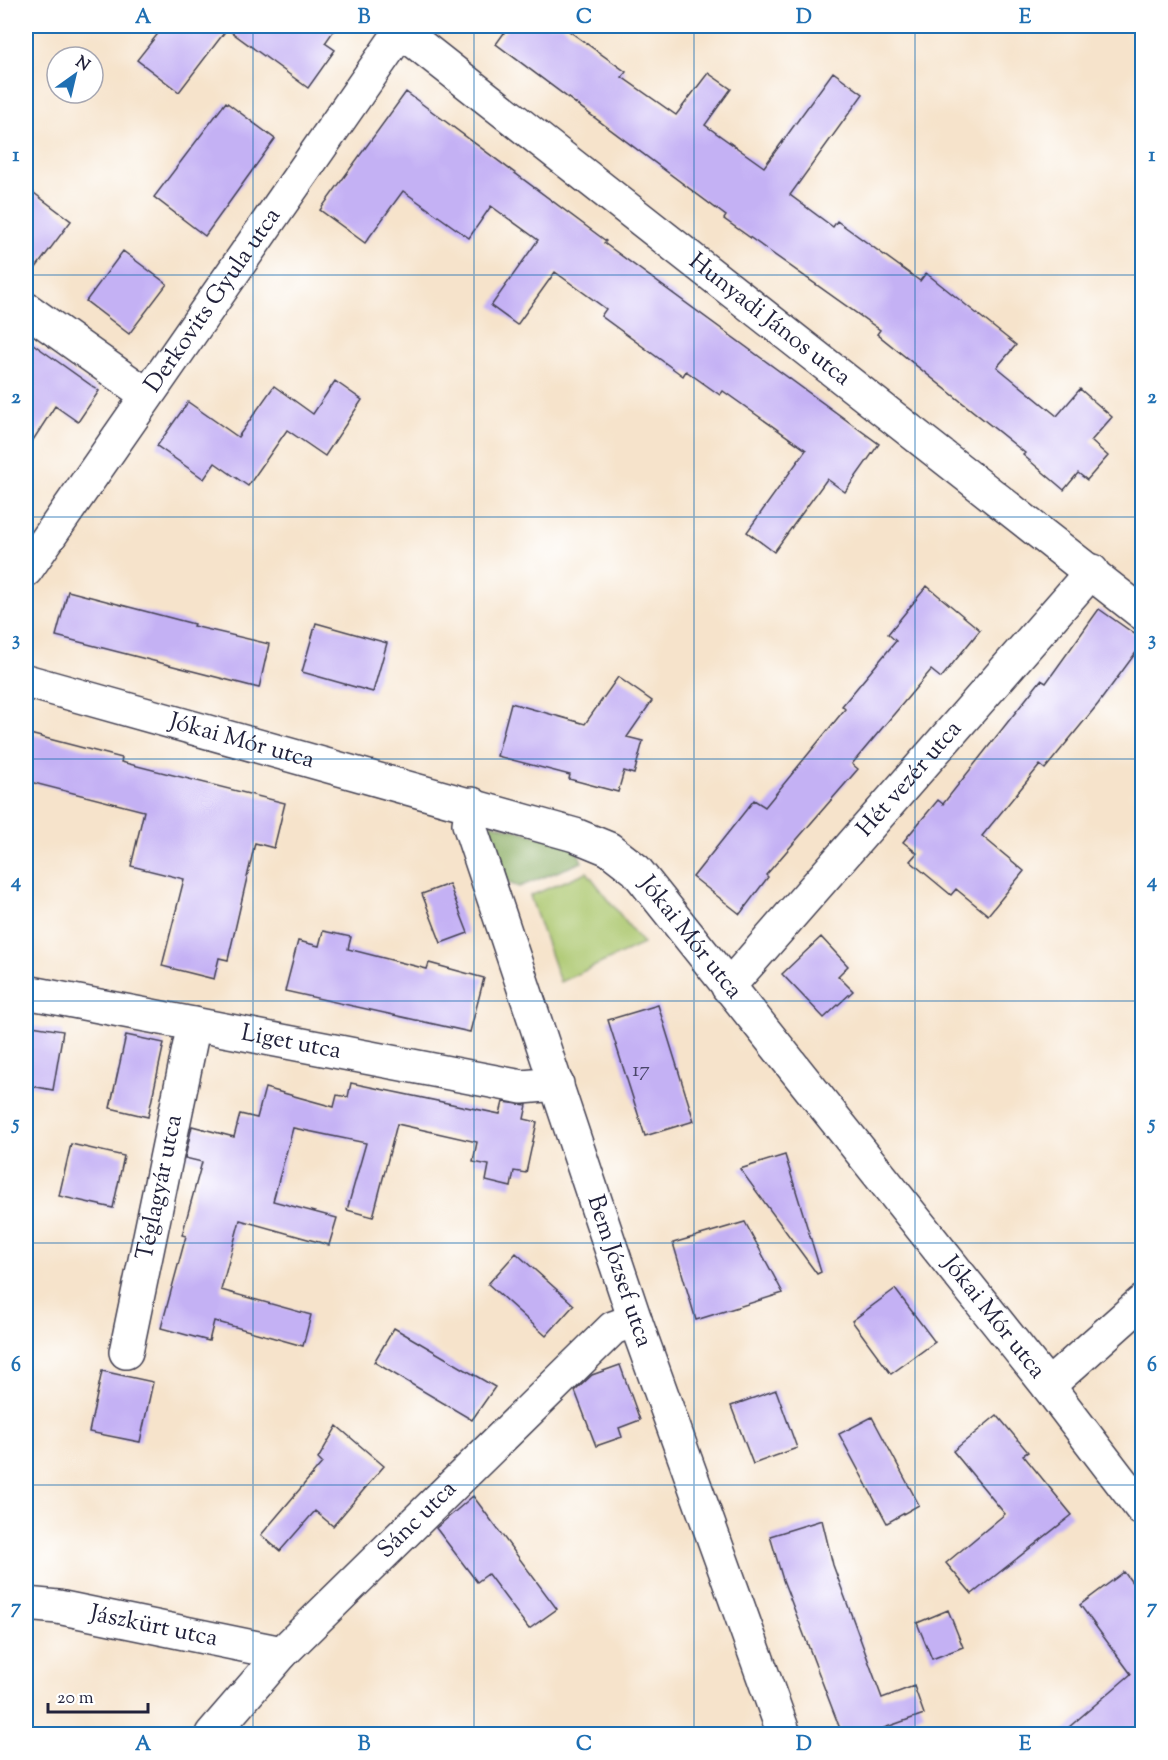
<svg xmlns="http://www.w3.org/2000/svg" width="1168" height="1760" font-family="'Sorts Mill Goudy',serif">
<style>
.green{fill:#acc76e;stroke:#677454;stroke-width:1.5}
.forest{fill:#89ac61;stroke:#56674e;stroke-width:1.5}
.building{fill:#c4b1f4}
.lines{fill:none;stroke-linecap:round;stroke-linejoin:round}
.minor-casing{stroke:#423f51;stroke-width:36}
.minor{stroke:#fff;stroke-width:33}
.grid{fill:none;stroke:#1f6fb2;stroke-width:1.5;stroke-opacity:0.55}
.labels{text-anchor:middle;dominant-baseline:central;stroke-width:5;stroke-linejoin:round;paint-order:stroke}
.number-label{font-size:21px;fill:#4a4669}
.street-label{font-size:24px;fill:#22223b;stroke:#fff}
.neatline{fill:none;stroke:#1f6fb2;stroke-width:2}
.grid-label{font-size:20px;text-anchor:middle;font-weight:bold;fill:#1f6fb2}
</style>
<rect width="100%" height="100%" fill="#fff"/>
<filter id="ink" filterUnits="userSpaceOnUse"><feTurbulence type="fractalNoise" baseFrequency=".0167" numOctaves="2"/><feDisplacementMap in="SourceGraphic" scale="12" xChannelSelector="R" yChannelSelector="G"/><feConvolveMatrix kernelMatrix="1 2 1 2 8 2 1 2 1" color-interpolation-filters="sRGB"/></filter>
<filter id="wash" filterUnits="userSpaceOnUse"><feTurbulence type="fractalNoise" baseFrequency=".008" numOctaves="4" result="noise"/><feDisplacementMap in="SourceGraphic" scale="24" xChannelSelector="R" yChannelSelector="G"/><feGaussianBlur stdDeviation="1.35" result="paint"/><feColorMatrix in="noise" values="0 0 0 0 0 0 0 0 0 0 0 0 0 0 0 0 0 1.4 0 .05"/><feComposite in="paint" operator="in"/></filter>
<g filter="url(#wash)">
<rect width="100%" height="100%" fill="#f6e3cb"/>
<path class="green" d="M 587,872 L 643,944 L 560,982 L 530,896 Z"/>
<path class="forest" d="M 490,823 L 576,846 L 582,862 L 519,887 L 508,883 L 488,835 Z"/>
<g id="blocks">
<path class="building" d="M 164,26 L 337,26 L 325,43 L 335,50 L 308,88 L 227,29 L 179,92 L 137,60 Z
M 509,26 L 562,26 L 626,72 L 622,77 L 676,115 L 708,73 L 731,89 L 705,125 L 764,167 L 833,72 L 863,94 L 790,195 L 833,227 L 837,221 L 920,281 L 926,273 L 1016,345 L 997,367 L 1057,416 L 1080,389 L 1112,417 L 1091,441 L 1108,456 L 1087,480 L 1078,473 L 1064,490 L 1023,455 L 1025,453 L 877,334 L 880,330 L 724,219 L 726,216 L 496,44 Z
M 406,92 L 606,241 L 604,243 L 879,444 L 845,492 L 827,479 L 774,552 L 747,532 L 806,450 L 723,391 L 720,395 L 686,371 L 683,376 L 601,316 L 606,309 L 555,272 L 517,325 L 491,306 L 538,240 L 491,206 L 469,238 L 403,191 L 365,243 L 320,210 Z
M 226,102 L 275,139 L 205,236 L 154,197 Z
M 26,187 L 71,221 L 26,281 Z
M 123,251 L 167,284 L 129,334 L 86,301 Z
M 26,339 L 99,391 L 78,422 L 55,406 L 26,451 Z
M 335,381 L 362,400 L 325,456 L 287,430 L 248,486 L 215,463 L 204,479 L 157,446 L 188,402 L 238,437 L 274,386 L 313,414 Z
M 927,586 L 980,630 L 941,678 L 931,670 L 852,764 L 858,769 L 766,875 L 768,877 L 740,914 L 693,877 L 754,800 L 765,807 L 845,709 L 842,706 L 896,641 L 888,634 Z
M 68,591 L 194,624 L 193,626 L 269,644 L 259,688 L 56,636 Z
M 1099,609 L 1143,640 L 1143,643 L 1098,704 L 1045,769 L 1040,765 L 982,836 L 1024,871 L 988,915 L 956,889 L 951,895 L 910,861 L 917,853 L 903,842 L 938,800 L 943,804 L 1041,680 L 1046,683 Z
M 316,623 L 387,643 L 373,692 L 302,672 Z
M 618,677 L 652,701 L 627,737 L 643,741 L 634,774 L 624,771 L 618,792 L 569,779 L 570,775 L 497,756 L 511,703 L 585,724 Z
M 26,733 L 122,758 L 121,762 L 285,803 L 274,848 L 255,843 L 228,960 L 219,958 L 214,979 L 162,966 L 184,879 L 131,866 L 144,811 L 26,781 Z
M 449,884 L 468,933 L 441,943 L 422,894 Z
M 323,931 L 351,937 L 348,949 L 427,969 L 429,963 L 484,978 L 470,1032 L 285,991 L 298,941 L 319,946 Z
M 821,937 L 848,966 L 838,976 L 853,991 L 824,1018 L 782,974 Z
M 658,1005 L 694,1121 L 645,1136 L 608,1020 Z
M 26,1025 L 63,1031 L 53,1090 L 26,1085 Z
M 126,1035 L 164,1043 L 148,1117 L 110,1108 Z
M 351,1083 L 500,1114 L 503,1102 L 527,1105 L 524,1119 L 537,1122 L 526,1173 L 514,1171 L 511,1187 L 486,1181 L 489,1165 L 473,1162 L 477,1142 L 397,1124 L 373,1217 L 347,1210 L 366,1143 L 293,1128 L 273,1201 L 337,1218 L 329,1245 L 240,1220 L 221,1290 L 311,1315 L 303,1346 L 214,1321 L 209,1341 L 161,1328 L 186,1236 L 182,1235 L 202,1162 L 185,1158 L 192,1126 L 234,1137 L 240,1114 L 257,1118 L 265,1088 L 334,1107 L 337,1095 L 348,1097 Z
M 71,1144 L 124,1156 L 113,1208 L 59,1196 Z
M 785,1155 L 821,1272 L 817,1274 L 740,1169 Z
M 745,1222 L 783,1293 L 696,1320 L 673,1243 Z
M 516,1253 L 574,1305 L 546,1336 L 488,1284 Z
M 895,1289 L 935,1342 L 891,1374 L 852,1321 Z
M 394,1328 L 495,1387 L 472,1420 L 374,1362 Z
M 620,1365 L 640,1420 L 619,1428 L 622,1437 L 596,1446 L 575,1391 L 592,1375 Z
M 102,1371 L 153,1382 L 140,1442 L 89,1432 Z
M 776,1390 L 797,1448 L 753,1464 L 731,1406 Z
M 997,1415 L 1028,1452 L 1023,1455 L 1072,1515 L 972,1594 L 946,1563 L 1005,1514 L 953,1451 Z
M 872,1417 L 919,1505 L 887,1523 L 839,1434 Z
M 337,1426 L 384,1466 L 333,1526 L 315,1511 L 280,1551 L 261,1535 L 322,1463 L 318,1459 Z
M 473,1496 L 557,1609 L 529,1629 L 488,1574 L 477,1582 L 436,1528 Z
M 822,1520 L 833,1565 L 882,1698 L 914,1686 L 924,1714 L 884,1728 L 887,1734 L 842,1734 L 783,1580 L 770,1536 Z
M 1124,1572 L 1143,1597 L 1143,1725 L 1131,1734 L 1061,1734 L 1131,1674 L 1080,1605 Z
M 948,1610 L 963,1647 L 932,1659 L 917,1623 Z"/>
</g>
</g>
<g filter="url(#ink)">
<use href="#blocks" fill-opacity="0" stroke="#423f51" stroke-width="1.5"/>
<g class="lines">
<defs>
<g id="minor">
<path id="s1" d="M 395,26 L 1142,613"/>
<path d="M 26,309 L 147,395"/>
<path id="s2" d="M 26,570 L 401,31"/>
<path id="s3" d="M 26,681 L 575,835 L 609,849 L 636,870 L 1048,1386 L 1142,1509"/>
<path id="s4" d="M 472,804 L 469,824 L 635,1320 L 784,1734"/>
<path id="s5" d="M 728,987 L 1092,571"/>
<path id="s6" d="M 26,992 L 522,1087 L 557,1084"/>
<path id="s7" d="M 126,1352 L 194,1024"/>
<path d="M 1048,1386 L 1142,1302"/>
<path id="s8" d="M 26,1604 L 58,1607 L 282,1653"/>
<path id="s9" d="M 212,1734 L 282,1653 L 613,1328 L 635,1320"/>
</g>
</defs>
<use href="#minor" class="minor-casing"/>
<use href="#minor" class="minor"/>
</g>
</g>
<path class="grid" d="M 253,26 L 253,1734M 474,26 L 474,1734M 694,26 L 694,1734M 915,26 L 915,1734M 26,275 L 1142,275M 26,517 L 1142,517M 26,759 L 1142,759M 26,1001 L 1142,1001M 26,1243 L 1142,1243M 26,1485 L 1142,1485"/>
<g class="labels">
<g class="number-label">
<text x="641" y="1071">17</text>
</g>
<g class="street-label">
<text stroke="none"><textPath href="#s2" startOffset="328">Derkovits Gyula utca</textPath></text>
<text stroke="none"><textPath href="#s1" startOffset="476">Hunyadi János utca</textPath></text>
<text stroke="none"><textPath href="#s3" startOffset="224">Jókai Mór utca</textPath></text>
<text stroke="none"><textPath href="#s5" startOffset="276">Hét vezér utca</textPath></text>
<text stroke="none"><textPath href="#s3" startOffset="728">Jókai Mór utca</textPath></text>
<text stroke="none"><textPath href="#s6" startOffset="270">Liget utca</textPath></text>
<text stroke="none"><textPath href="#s7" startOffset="168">Téglagyár utca</textPath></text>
<text stroke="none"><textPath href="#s4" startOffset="492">Bem József utca</textPath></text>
<text stroke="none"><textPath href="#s3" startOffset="1214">Jókai Mór utca</textPath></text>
<text stroke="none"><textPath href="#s9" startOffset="297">Sánc utca</textPath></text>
<text stroke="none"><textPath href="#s8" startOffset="130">Jászkürt utca</textPath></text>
</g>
</g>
<rect width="1168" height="1760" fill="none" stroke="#fff" stroke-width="66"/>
<g transform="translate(75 75) rotate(34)"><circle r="28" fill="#ffffff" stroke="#a7a7b1" stroke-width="1.5"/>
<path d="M0-4.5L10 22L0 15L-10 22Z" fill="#1f6fb2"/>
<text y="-9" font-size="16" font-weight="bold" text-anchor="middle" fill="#22223b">N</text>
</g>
<path d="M48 1703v9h100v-9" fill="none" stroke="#22223b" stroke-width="3"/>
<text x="57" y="1703" font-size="18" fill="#22223b" stroke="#ffffff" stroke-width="4.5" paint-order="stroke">20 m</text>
<rect x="33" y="33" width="1102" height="1694" class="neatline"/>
<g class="grid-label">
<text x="143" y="23">A</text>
<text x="364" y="23">B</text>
<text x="584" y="23">C</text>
<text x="804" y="23">D</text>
<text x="1025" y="23">E</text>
<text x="16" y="161">1</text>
<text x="1152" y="161">1</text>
<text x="16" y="403">2</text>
<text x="1152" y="403">2</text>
<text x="16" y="645">3</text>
<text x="1152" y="645">3</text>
<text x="16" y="887">4</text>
<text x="1152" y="887">4</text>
<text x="16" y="1129">5</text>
<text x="1152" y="1129">5</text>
<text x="16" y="1371">6</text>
<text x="1152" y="1371">6</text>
<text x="16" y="1613">7</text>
<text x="1152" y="1613">7</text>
<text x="143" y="1750">A</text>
<text x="364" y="1750">B</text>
<text x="584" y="1750">C</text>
<text x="804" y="1750">D</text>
<text x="1025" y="1750">E</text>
</g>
</svg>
